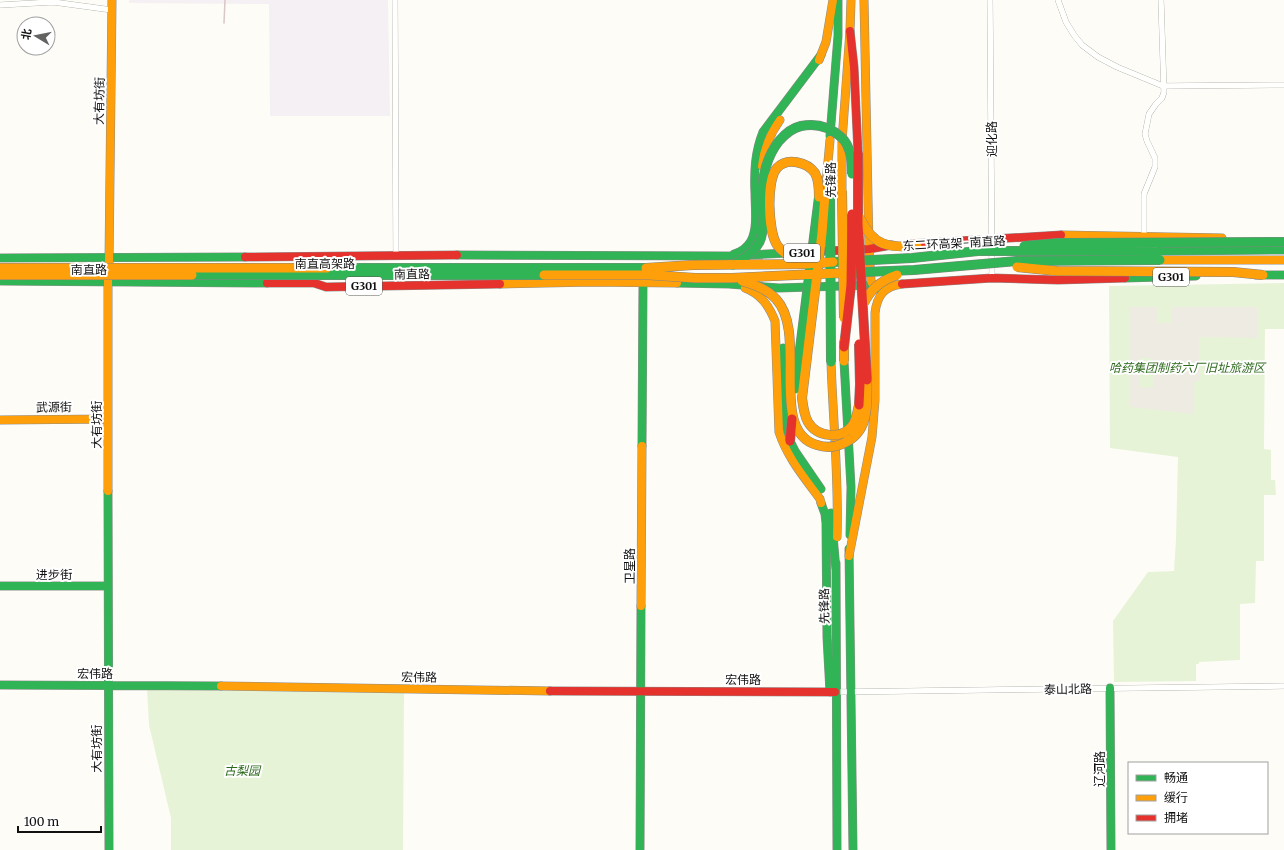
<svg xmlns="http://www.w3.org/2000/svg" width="1284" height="850" font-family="Merriweather,'Noto Sans SC',serif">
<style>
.industrial{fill:#f5f0f3}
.green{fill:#e7f3d7}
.plaza{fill:#edebe2;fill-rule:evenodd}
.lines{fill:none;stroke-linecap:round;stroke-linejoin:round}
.street-casing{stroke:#979795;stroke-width:6}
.fast-casing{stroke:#8e8d8b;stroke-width:9}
.slow-casing{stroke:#8e8d8b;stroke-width:9}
.jam-casing{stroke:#8e8d8b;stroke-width:9}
.street{stroke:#fffffe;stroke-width:5.5}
.fast{stroke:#30b455;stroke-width:8}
.slow{stroke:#ff9f0a;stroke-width:8}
.jam{stroke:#e5322d;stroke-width:8}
.rail{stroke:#d9c6c7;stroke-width:1.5}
.fast-bridge-casing{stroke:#858482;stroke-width:10;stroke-linecap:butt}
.slow-bridge-casing{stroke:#858482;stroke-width:10;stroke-linecap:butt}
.jam-bridge-casing{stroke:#858482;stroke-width:10;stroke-linecap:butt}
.fast-bridge{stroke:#30b455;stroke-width:9}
.slow-bridge{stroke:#ff9f0a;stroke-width:9}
.jam-bridge{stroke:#e5322d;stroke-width:9}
.labels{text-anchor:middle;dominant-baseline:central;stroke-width:4;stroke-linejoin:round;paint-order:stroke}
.shield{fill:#fff;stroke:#585858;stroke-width:1}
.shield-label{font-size:11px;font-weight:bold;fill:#111}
.street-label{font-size:12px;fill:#111;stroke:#fff}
.park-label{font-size:12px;font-style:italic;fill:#2f6b1f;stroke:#fff}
</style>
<rect width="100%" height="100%" fill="#fdfcf7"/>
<path class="industrial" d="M 129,0 L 388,0 L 390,116 L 270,116 L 269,4 L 129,3 Z"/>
<path class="green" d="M 1284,283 L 1284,329 L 1265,329 L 1264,449 L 1271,450 L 1271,480 L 1275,480 L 1276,495 L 1264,495 L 1264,561 L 1256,561 L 1255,603 L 1240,604 L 1240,660 L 1199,662 L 1199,664 L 1196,664 L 1196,681 L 1114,682 L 1113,621 L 1148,572 L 1174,571 L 1176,540 L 1178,457 L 1110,448 L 1109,286 Z
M 147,689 L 404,693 L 403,850 L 171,850 L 171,818 L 149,725 Z"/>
<path class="plaza" d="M 1129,307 L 1157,307 L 1157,323 L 1171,323 L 1172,307 L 1257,307 L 1257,338 L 1199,337 L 1199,381 L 1194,382 L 1194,414 L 1130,407 ZM 1139,358 L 1152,358 L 1153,387 L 1140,388 Z"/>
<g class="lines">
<defs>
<path id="street" d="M 395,0 L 396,256
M 990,0 L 992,278
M 1058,0 L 1066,22 L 1074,35 L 1082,45 L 1098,57 L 1117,67 L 1163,86 L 1284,85
M 0,5 L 53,2 L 112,10
M 1144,236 L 1144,194 L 1155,167 L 1155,158 L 1147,141 L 1145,134 L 1149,114 L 1156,104 L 1162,98 L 1164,92 L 1161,0
M 837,692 L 1284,686"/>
<path id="fast" d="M 830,136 L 838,36 L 838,0
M 1160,251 L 1284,250
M 734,254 C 741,252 747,248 751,241 C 758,228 755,207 755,193 C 754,171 755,152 763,132 L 821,55
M 457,255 L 729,256 L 828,251
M 0,258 L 245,257
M 1256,275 L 1284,275
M 1125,278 L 1196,276
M 0,281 L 267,283
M 677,283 L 729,284 L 779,288 L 873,285 L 882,292
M 783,348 L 786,423 L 790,441 L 795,451 L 821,489
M 844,361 L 851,487 L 850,535
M 642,446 L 643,283
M 108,491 L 109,850
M 821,503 L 825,514 L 826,523 L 827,637 L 830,692
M 831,513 L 836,570
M 849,549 L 853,850
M 836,563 L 837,850
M 0,586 L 108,586
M 0,685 L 221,686
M 1110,688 L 1111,850
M 640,850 L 641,606"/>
<path id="slow" d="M 864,0 L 869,249 L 871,281 L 873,285
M 819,60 L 826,42 L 833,0
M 762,166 C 764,148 770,134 780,120
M 842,191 L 842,141 L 850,31 L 851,0
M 825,195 L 830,140
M 1061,235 L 1222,238
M 1160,260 L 1284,260
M 109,263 L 112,0
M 108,277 L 108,491
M 500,284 L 592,282 L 677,283
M 745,288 C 761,294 769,306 775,321 L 779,432 C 787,457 804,477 820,499 L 821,503
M 831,362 C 833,420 839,478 837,537
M 0,420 L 108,419
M 849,556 L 872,437 L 875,400 L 875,313 C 877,296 884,286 902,284
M 641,606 L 642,446
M 221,686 L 550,691"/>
<path id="jam" d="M 850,31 L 854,67 L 858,153
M 908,244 L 1061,235
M 828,251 L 869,249 L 892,245
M 245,257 L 457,255
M 267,283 L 314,283 L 326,287 L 500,284
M 902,284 L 992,278 L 1058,280 L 1125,278
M 550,691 L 835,692"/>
</defs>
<use href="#street" class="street-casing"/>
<use href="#fast" class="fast-casing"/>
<use href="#slow" class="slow-casing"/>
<use href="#jam" class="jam-casing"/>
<use href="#street" class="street"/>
<use href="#fast" class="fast"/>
<use href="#slow" class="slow"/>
<use href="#jam" class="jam"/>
<path class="rail" d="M 224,23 L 225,0"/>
<defs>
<path id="fast-bridge" d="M 830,193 L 831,362
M 1024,246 L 1058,243 L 1284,242
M 833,262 L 912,258 L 978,251 L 1160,251
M 733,265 C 744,258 757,251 761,238 C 764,227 763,215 762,205 C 761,182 764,160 779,141 C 785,134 792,128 801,126 C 816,123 830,127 841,137 C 851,146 852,161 852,174
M 327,268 L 646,268
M 840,273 L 914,270 L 1017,261 L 1160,260
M 192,275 L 544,275
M 795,389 L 819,197"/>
<path id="slow-bridge" d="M 842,191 L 844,318
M 825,195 L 822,233 L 802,398 C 803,406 804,415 808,422 C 817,437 841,440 852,426 C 857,420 857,412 859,405
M 860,218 C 873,246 888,248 917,246
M 805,263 C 795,259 783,254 777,245 C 768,231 766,180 777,168 C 787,157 807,162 815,173 C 819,180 819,189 819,197
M 1017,267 L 1057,271 L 1233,272 L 1263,275
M 0,268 L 327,268
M 646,268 L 693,265 L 806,264 L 833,262
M 0,275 L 192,275
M 544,275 L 649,275 L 695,278 L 732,278 L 840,273
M 742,281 C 755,285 767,289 776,299 C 809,334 767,431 817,445 C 826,448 836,447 844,443 C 870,432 867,403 867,380
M 864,303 C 871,288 882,280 897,275
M 844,341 L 844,361"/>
<path id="jam-bridge" d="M 858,153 L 858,224 L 867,380
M 844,347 L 851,285 L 852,214
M 859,405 L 860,384 L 859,344
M 790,441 L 792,419"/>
</defs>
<use href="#fast-bridge" class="fast-bridge-casing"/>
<use href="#slow-bridge" class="slow-bridge-casing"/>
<use href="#jam-bridge" class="jam-bridge-casing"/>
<use href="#fast-bridge" class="fast-bridge"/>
<use href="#slow-bridge" class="slow-bridge"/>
<use href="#jam-bridge" class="jam-bridge"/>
</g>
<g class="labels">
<g class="shield">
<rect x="784" y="244" width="36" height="18" rx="3"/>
<rect x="1153" y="268" width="36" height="18" rx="3"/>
<rect x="346" y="277" width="36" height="18" rx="3"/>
</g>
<g class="shield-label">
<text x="802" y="253">G301</text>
<text x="1171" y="277">G301</text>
<text x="364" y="286">G301</text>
</g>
<g class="street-label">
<text transform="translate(99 101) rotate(-89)">大有坊街</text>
<text transform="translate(991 139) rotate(-90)">迎化路</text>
<text transform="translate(830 180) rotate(-90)">先锋路</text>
<text transform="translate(954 243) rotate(-3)">东二环高架-南直路</text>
<text x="325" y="263">南直高架路</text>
<text x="89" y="269">南直路</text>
<text transform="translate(412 274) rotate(-1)">南直路</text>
<text transform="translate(54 407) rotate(-1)">武源街</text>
<text transform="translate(96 425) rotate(-90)">大有坊街</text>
<text transform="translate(629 566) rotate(-90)">卫星路</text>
<text x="54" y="574">进步街</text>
<text transform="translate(824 606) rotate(-91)">先锋路</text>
<text x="95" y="673">宏伟路</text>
<text transform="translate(419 677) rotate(1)">宏伟路</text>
<text x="743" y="679">宏伟路</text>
<text transform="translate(1068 689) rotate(-1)">泰山北路</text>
<text transform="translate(96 749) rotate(-90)">大有坊街</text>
<text transform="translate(1099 769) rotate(-90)">辽河路</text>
</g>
<g class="park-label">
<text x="1187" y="367">哈药集团制药六厂旧址旅游区</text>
<text x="242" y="770">古梨园</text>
</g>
</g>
<rect x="1128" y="762" width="140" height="72" fill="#ffffff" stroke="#a0a0a0"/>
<rect x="1136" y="775" width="20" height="6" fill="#30b455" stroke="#a0a0a0"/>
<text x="1164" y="782" font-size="12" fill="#111111">畅通</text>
<rect x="1136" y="795" width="20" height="6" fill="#ff9f0a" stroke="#a0a0a0"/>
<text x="1164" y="802" font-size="12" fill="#111111">缓行</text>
<rect x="1136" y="815" width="20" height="6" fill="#e5322d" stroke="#a0a0a0"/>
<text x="1164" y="822" font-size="12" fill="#111111">拥堵</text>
<g transform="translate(36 36) rotate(280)"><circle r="19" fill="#ffffff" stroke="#a0a0a0"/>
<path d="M0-3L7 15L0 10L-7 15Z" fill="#646362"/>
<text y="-6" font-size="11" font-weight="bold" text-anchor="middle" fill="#111111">北</text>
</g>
<path d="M18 826v6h83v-6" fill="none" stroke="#111111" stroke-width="2"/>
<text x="24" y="826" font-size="12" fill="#111111" stroke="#ffffff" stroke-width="3" paint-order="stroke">100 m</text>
</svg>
